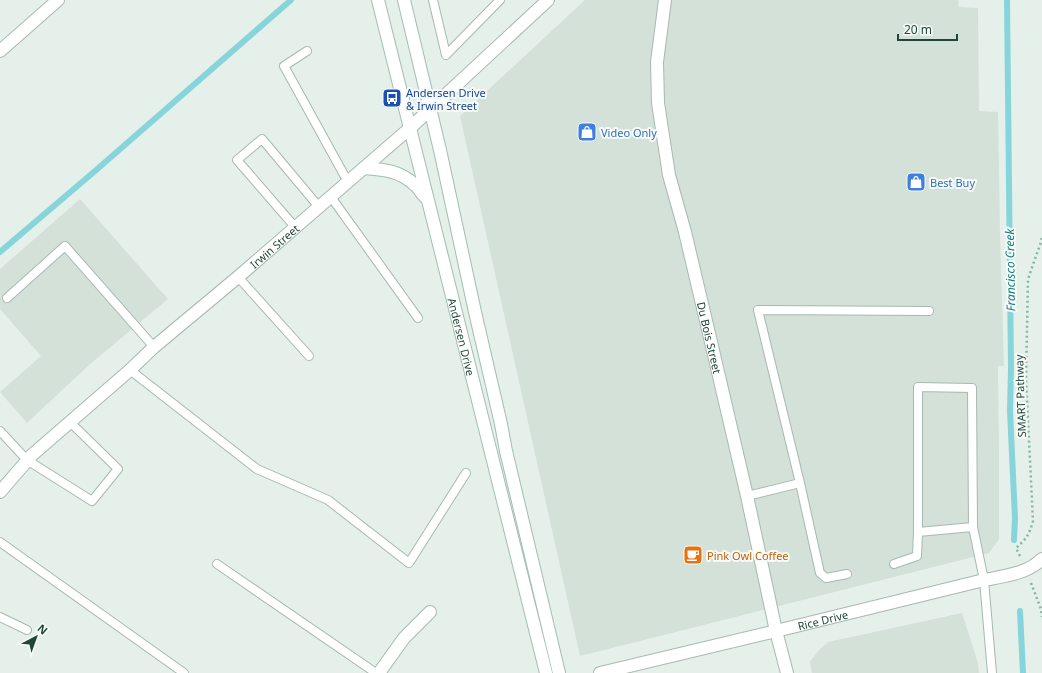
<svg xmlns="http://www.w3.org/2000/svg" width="1042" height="673" font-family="'Noto Sans',sans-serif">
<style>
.built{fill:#d3e1d9}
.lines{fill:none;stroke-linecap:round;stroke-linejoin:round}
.stream{stroke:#87d5da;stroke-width:6}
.service-casing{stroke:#a6b9b1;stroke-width:10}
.minor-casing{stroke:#a6b9b1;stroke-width:14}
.tertiary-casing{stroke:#a6b9b1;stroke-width:14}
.secondary-casing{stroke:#a2bdb1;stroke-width:14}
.path{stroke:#82b7a1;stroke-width:2.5;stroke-dasharray:2 3;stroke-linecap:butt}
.service{stroke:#fff;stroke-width:8}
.minor{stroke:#fff;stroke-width:12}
.tertiary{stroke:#fff;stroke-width:12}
.secondary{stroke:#fff;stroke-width:12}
.labels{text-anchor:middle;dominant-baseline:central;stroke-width:4;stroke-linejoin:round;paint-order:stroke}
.transit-label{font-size:11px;fill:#164399;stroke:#f6fbf8;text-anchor:start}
.shop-label{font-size:11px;fill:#366cbe;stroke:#f6fbf8;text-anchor:start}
.street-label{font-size:11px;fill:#214538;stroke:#f6fbf8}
.food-label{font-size:11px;fill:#c56008;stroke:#f6fbf8;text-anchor:start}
.water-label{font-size:12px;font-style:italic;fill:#137a83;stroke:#f6fbf8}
</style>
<rect width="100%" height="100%" fill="#e5f0ea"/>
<path class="built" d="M 585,0 L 958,0 L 959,7 L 978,8 L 979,111 L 998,112 L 1000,235 L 1004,366 L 998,366 L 998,370 L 999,451 L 999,539 L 989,553 L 580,656 L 460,116 Z
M 80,199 L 168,299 L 89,365 L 27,423 L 0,392 L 41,356 L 0,309 L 0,269 Z
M 962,613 L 978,663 L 979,673 L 812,673 L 810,662 L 819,650 L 828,642 Z"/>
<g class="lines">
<path class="stream" d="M 1007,0 L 1011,369 L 1010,411 L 1015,518 L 1014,540
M 0,252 L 95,171 L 291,0
M 1020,611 L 1023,673"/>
<defs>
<path id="service" d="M 433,0 L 446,55 L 500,0
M 307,51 L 284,66 L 348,182
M 331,197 L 418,318
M 295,227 L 237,160 L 262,139 L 319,207
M 238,277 L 309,356
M 7,298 L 65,246 L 154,347
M 130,370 L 257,469 L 328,500 L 409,563 L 466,473
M 0,431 L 27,460 L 92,501 L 118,469 L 70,422
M 800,483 L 820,573 L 826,578 L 847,574
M 747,496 L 800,483 L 758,310 L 929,311
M 973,527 L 972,388 L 918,387 L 918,532 L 973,527 L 984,580 L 992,673
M 0,542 L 184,673
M 217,564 L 376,673
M 894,564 L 917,556 L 918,532
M 0,617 L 27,630"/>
<path id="minor" d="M 0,51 L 58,0
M 379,673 L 404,638 L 430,612"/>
<g id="tertiary">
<path id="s1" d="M 665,0 L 657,62 L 658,103 L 669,175 L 685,232 L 711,342 L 747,496 L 776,631 L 787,673"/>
<path id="s2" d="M 0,492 L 32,455 L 130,370 L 154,347 L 238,277 L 410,128 L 548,0"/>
<path id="s3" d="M 600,673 L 776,631 L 984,580 C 1004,576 1027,574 1042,559"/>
</g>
<g id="secondary">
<path id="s4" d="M 378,0 L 546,673"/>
<path d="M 404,0 L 440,150 L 475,312 L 501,424 L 506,451 L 559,673"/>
<path d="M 364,168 C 384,170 399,170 415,185 C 419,188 421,193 425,197"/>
</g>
</defs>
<use href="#service" class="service-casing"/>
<use href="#minor" class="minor-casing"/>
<use href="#tertiary" class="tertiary-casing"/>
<use href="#secondary" class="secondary-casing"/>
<path class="path" d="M 1020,556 L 1016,548 C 1027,538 1029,535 1033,521 L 1026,380 L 1028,279 L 1041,242 L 1042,237
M 1031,583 L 1041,609 L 1042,617"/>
<use href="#service" class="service"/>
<use href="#minor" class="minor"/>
<use href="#tertiary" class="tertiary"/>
<use href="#secondary" class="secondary"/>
</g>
<defs>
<symbol id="bus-square" viewBox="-11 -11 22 22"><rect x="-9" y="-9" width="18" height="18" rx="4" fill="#1a4fb4" stroke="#f6fbf8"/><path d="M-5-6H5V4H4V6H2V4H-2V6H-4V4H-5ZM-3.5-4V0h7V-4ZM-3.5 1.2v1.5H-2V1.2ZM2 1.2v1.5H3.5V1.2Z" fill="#fff"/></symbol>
<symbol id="shop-square" viewBox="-11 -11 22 22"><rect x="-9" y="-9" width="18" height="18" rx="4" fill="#3f7fe0" stroke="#f6fbf8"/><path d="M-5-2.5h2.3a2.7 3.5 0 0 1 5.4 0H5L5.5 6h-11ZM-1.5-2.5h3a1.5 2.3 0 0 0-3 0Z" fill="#fff"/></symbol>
<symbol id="cafe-square" viewBox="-11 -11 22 22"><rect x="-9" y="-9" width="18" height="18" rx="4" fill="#e8710a" stroke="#f6fbf8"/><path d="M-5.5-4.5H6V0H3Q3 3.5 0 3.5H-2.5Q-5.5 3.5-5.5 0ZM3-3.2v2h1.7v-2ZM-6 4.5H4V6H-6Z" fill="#fff"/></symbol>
</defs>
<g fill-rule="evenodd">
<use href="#bus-square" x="381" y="87" width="22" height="22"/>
<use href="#shop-square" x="576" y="121" width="22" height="22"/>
<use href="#shop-square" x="905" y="171" width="22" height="22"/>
<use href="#cafe-square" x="682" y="544" width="22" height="22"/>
</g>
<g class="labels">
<g class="transit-label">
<text x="406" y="92">Andersen Drive<tspan x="406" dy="13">&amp; Irwin Street</tspan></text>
</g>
<g class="shop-label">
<text x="601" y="132">Video Only</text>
<text x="930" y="182">Best Buy</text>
</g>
<g class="street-label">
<text stroke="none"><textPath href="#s2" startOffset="369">Irwin Street</textPath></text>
<text stroke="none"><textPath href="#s4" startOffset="347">Andersen Drive</textPath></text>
<text stroke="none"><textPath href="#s1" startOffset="344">Du Bois Street</textPath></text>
<text transform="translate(1020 396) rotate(-92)">SMART Pathway</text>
<text stroke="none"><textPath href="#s3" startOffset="229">Rice Drive</textPath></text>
</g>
<g class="food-label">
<text x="707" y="555">Pink Owl Coffee</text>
</g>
<g class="water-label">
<text transform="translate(1010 270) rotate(-91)">Francisco Creek</text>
</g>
</g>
<g transform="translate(36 637) rotate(41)" stroke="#f6fbf8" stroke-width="3" paint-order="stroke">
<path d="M0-3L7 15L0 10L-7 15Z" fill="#214538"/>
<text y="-6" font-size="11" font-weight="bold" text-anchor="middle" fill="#214538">N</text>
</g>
<path d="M898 34v6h59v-6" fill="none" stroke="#214538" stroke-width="2"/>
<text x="904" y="34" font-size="12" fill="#214538" stroke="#f6fbf8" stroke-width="3" paint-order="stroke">20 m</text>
</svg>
